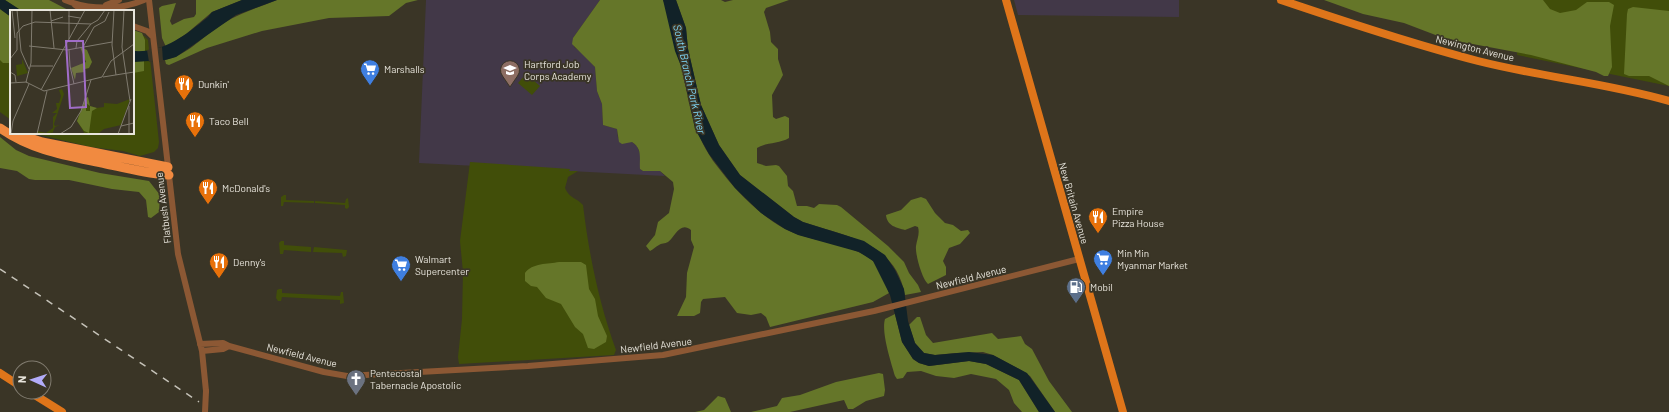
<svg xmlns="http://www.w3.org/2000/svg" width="1669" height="412" font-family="Barlow,sans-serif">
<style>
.education{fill:#423848}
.green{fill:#414e09}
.forest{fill:#657629}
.water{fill:#112228}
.pier{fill:#3a3526}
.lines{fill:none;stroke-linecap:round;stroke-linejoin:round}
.minor{stroke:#8c5834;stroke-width:6}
.major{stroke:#df751a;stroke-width:8}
.highway{stroke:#f18a40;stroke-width:9}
.rail{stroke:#c5c2b8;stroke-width:1.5;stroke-dasharray:7 7;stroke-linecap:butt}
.minor-bridge{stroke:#8c5834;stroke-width:6}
.labels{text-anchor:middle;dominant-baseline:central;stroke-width:3.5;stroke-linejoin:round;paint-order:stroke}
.street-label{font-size:10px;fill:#e8e5dc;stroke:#3a3526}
.poi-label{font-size:10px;fill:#e8e5dc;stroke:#3a3526;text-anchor:start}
.water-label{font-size:11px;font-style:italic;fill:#7dd5f5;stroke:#3a3526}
.inset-road{fill:none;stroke:#807b6f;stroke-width:1}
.view{fill:#a16dc9;fill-opacity:0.15;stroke:#a16dc9;stroke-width:2}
.inset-edge{fill:none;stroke:#e8e5dc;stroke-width:2}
</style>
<rect width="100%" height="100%" fill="#3a3526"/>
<path class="education" d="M 426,0 L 600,0 L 573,38 L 574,47 L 582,53 L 595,67 L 597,91 L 602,104 L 603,125 L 617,129 L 618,138 L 632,142 L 637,146 L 641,156 L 640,169 L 643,171 L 660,171 L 665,176 L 419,163 Z
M 1014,0 L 1179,0 L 1179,17 L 1018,15 Z"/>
<path class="green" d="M 0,0 L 44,0 L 62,11 L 11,11 L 11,120 L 0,112 Z
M 1521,0 L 1669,0 L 1669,86 L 1517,55 Z
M 133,35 L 144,36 L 148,40 L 159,142 L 158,148 L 154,152 L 140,156 L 123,151 L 91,147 L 32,133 L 133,133 Z
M 526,74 L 540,86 L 532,95 L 518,83 Z
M 470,162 L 570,169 L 569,171 L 578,171 L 568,177 L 565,188 C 569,198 577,198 583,205 C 589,255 599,303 616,350 L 614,355 L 459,364 L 458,357 L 462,319 L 463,272 L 460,241 Z
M 284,195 L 286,195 L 286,200 L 314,201 L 314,203 L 284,202 L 283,206 L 281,206 L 281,197 Z
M 348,198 L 349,207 L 347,209 L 345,208 L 345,205 L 315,203 L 315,201 L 345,203 L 346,199 Z
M 281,241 L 284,241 L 284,245 L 311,247 L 311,252 L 284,250 L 283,254 L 280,254 L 279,243 Z
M 314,247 L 347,250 L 346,256 L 343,257 L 342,253 L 313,252 Z
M 279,289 L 282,289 L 282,293 L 340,296 L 341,292 L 343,292 L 344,303 L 340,304 L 340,300 L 282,297 L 281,301 L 278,301 L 276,298 L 277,290 Z"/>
<path class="forest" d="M 5,0 L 49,0 L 70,11 L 22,11 Z
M 196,0 L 242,0 L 212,12 L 186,34 L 166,47 L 162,38 L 159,8 L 162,6 L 176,3 L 170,21 L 172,25 L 184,19 L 194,17 L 196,14 Z
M 277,0 L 418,0 L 406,3 L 389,16 L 329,18 L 262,31 L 207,48 L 169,65 L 166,64 L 165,60 C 187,55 200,39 218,27 C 236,14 257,8 277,0 Z
M 600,0 L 663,0 C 669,12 671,30 674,44 C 676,54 681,63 683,73 C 690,108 694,136 717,166 C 736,191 757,213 785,229 C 810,242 853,243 873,261 C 881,269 885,283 889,293 L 873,302 L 770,327 L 766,317 L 761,313 L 751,315 L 737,313 L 725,297 L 703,299 L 701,302 L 700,313 L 694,316 L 677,316 L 686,297 L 687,273 L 694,247 L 691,240 L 691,230 C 680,221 675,237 668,242 C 665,244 661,243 659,245 C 655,247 654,249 650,251 L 646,246 L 655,235 L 658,222 L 669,213 L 674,189 L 673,182 L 660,171 L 643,171 L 640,169 C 639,159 643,149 632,142 L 622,144 L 619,142 L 617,129 L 603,125 L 602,104 L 597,91 L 595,67 L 572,44 L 573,38 Z
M 676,0 L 721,0 L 725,2 L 733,0 L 789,0 L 766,8 L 764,12 L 770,32 L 771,42 L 778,49 L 778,59 L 783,75 L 772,95 L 773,117 L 776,119 L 785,116 L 789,118 L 789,138 C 779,144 767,142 757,148 L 757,163 L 766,166 L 776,165 L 779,166 L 787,176 L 788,186 L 793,191 L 797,206 L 807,206 L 814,208 L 819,204 L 837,205 L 841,207 L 888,246 L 904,262 L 909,273 L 918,285 L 921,292 L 905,295 C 895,241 847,237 803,222 L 794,217 L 740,175 L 719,145 L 701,105 L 688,49 L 686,28 Z
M 1324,0 L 1543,0 L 1550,9 L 1560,13 L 1576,10 L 1587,2 L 1609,2 L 1614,5 L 1610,26 L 1612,67 L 1608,76 L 1604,76 L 1596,72 L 1531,55 L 1446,39 L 1404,23 L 1363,14 Z
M 1633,7 L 1669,11 L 1669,86 L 1649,76 L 1629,76 L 1624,74 L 1627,14 L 1628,9 Z
M 0,9 L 11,17 L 10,63 L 3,63 L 0,60 Z
M 133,30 L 142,33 L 145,40 L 145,52 L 133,51 Z
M 144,61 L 144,71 L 133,73 L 133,62 Z
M 0,137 L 16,150 L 29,156 L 100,173 L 149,181 L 160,195 L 159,212 L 151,218 L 148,217 L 146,200 L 139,192 L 112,189 L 69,180 L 35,180 L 29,179 L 17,171 L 0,168 Z
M 921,197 L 926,199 L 935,213 L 945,223 L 953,225 L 961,231 L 968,230 L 970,233 L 960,244 L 949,248 L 943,261 L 946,267 L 946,275 L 928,284 C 922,279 915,254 916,246 C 917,239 920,234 918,227 L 915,226 L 905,230 C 897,228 887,226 886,215 L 901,210 L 911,200 Z
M 559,262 L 581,262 L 586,265 L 589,289 L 595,299 L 598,316 L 607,336 L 606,342 L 594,349 L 588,348 L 583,334 L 575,327 L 561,304 L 546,298 L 537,287 L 531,286 L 525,281 L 525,273 C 532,263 548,264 559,262 Z
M 895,314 L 902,342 L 913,359 L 919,363 L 929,366 L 969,361 L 986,364 L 1019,380 L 1039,412 L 1022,412 L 1014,403 L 1009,390 L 996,379 L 971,374 L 954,378 L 936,376 L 921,371 L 907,372 L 903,378 L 897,379 L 895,376 C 891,362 881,332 885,319 Z
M 917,317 L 920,317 L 926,335 L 933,343 L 992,333 L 998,339 L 1021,336 L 1025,344 L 1032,349 L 1049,381 L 1072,412 L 1055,412 L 1030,376 L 1021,370 L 993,355 L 983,352 L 956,353 L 935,355 L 924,353 L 915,343 L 909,325 Z
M 879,373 L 883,374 L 885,390 L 884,396 L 866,401 L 853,409 L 848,409 L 844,400 L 790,412 L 751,412 L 777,406 L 782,398 L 800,395 L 836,382 Z
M 718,396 L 725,398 L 731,412 L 695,412 L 704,410 Z"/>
<path class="water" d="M 0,0 L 5,0 L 22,11 L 11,11 L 11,17 L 0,9 Z
M 242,0 L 277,0 L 236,15 L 176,57 L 165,60 L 133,62 L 133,51 C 164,53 184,36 208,17 L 212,12 Z
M 663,0 L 676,0 L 686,28 L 688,49 L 701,105 L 719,145 L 740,175 L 794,217 L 803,222 L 864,241 L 885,255 L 895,270 L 904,289 L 908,321 L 915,343 L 924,353 L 935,355 L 969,352 L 993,355 L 1027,373 L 1055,412 L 1039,412 L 1019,380 L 986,364 L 969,361 L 929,366 L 919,363 L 913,359 L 902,342 L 890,295 L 873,261 L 859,252 L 798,235 L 785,229 L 761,213 L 735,188 L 709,154 L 695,129 L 683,71 L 675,51 Z"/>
<path class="pier" d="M 162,47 L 163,61 L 149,62 L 147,50 Z"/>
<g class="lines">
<path class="minor" d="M 65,0 C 88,10 121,10 144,0
M 149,0 L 178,254 L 202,351 L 206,391
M 75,5 L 84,11
M 106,5 L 119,0
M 133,26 L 147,31 L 152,36
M 200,344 L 223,343 L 229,346 L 324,372 L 347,376 L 528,366 L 663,355 L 874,311 L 1079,259
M 202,351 L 223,349 L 229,346"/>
<path class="major" d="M 1006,0 L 1123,412
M 1281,0 C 1346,22 1412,44 1478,61 C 1541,77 1607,83 1669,101
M 0,373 L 20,386
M 30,392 L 62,412"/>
<path class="highway" d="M 0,128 C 32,151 69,156 106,164 C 127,168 148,174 169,175
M 21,135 L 42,142 L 168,167"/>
<path class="rail" d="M 0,269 L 199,402"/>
<path class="minor-bridge" d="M 205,412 L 206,391"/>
</g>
<defs>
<symbol id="supermarket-pin" viewBox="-11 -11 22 30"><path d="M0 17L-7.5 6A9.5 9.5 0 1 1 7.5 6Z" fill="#3f7fe0" stroke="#3a3526"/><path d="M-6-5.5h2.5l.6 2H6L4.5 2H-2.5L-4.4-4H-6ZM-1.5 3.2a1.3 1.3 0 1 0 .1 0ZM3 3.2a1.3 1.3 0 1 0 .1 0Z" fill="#fff"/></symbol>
<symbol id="school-pin" viewBox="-11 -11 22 30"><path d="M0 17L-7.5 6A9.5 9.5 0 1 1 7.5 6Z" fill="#8d6e63" stroke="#3a3526"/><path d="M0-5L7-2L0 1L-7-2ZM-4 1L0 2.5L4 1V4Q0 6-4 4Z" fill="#fff"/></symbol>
<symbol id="restaurant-pin" viewBox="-11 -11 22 30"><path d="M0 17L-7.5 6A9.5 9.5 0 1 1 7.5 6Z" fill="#e8710a" stroke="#3a3526"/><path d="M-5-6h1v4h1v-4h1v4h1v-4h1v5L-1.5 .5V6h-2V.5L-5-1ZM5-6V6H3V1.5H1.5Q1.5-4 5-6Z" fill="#fff"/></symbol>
<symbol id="fuel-pin" viewBox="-11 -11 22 30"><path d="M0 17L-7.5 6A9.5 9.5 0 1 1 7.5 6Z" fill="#5c6f8a" stroke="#3a3526"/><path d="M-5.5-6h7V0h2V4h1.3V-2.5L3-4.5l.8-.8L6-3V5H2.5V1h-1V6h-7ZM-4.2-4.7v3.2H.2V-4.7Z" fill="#fff"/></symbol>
<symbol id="church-pin" viewBox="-11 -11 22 30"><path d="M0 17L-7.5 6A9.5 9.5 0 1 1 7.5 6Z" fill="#6b7280" stroke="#3a3526"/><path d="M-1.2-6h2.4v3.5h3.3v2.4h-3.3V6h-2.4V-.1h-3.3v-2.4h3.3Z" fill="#fff"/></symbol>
</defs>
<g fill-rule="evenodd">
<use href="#supermarket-pin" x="359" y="58" width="22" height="30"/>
<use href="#school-pin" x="499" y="59" width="22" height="30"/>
<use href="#restaurant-pin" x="173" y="73" width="22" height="30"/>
<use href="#restaurant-pin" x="184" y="110" width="22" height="30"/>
<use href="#restaurant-pin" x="197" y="177" width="22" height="30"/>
<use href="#restaurant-pin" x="1087" y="206" width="22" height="30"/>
<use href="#supermarket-pin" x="1092" y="248" width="22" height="30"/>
<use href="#restaurant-pin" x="208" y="251" width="22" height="30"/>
<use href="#supermarket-pin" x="390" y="254" width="22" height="30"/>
<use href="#fuel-pin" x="1065" y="276" width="22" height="30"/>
<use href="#church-pin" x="345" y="368" width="22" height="30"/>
</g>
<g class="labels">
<g class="street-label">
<text transform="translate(1475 48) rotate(14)">Newington Avenue</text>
<text transform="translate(1074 203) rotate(74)">New Britain Avenue</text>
<text transform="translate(163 208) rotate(-97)">Flatbush Avenue</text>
<text transform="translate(971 277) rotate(-14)">Newfield Avenue</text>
<text transform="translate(656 345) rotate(-7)">Newfield Avenue</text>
<text transform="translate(302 355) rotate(14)">Newfield Avenue</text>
</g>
<g class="poi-label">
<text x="524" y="64">Hartford Job<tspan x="524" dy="12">Corps Academy</tspan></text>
<text x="384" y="69">Marshalls</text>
<text x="198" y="84">Dunkin'</text>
<text x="209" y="121">Taco Bell</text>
<text x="222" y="188">McDonald's</text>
<text x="1112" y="211">Empire<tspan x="1112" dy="12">Pizza House</tspan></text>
<text x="1117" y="253">Min Min<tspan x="1117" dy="12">Myanmar Market</tspan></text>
<text x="415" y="259">Walmart<tspan x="415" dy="12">Supercenter</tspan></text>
<text x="233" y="262">Denny's</text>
<text x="1090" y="287">Mobil</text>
<text x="370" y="373">Pentecostal<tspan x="370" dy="12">Tabernacle Apostolic</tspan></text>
</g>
<g class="water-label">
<text transform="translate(690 79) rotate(77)">South Branch Park River</text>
</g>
</g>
<g transform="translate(10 10)">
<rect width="124" height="124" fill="#3a3526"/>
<path d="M 12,49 L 18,63 L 7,66 L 6,55 L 12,54 ZM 52,79 L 54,84 L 44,114 L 45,116 L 50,115 L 45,117 L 42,124 L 42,122 L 40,124 L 27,123 L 27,121 L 36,123 L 43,118 L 43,107 L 47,103 L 42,103 L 47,99 L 46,93 L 49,93 L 51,86 L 49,80 ZM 120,89 L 111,115 L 94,119 L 89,123 L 75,124 L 67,111 L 74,91 L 79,92 L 79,96 L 86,98 L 94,97 L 94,93 L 107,94 Z" fill="#414e09"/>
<path d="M 70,37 L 77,40 L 82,52 L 79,58 L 75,59 L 75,62 L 66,63 L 65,70 L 61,58 L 76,52 ZM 78,87 L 80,96 L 76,93 L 76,101 L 80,101 L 80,96 L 87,98 L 82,101 L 79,123 L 74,121 L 67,111 L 76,88 Z" fill="#657629"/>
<path class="inset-road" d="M 2,0 L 5,28M 7,0 L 11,41 L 19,59M 40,0 L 44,38M 94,0 L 114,0M 104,0 L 102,35 L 106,65M 114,0 L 112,37 L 120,91M 58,6 L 70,8M 41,11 L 53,7M 59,29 L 59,0M 19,36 L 57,40 L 102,32M 73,37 L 84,17 L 95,11 L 99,2M 66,38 L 67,31 L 81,14M 59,40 L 60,56 L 64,74M 0,49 L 7,40 L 7,23 L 13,16 L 25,12 L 81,14 L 88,10 L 95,0M 20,56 L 43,56M 0,62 L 5,65 L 6,72M 93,67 L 124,62M 16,72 L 34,81 L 92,67 L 101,51 L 124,34M 16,72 L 21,53 L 22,0M 0,73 L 17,72M 31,80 L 75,0M 111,116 L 124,113M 1,124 L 3,111 L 19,74M 27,124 L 37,81M 50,124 L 61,117 L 71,101 L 81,70M 108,124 L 121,89M 119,124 L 119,96"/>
<path class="view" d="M 56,31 L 73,31 L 76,97 L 60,98 Z"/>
<rect width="124" height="124" class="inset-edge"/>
</g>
<g transform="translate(32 380) rotate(273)"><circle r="19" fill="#3a3526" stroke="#807b6f"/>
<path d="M0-3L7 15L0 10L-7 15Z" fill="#b3acf9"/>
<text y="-6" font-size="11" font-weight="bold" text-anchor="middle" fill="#e8e5dc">N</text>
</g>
</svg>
